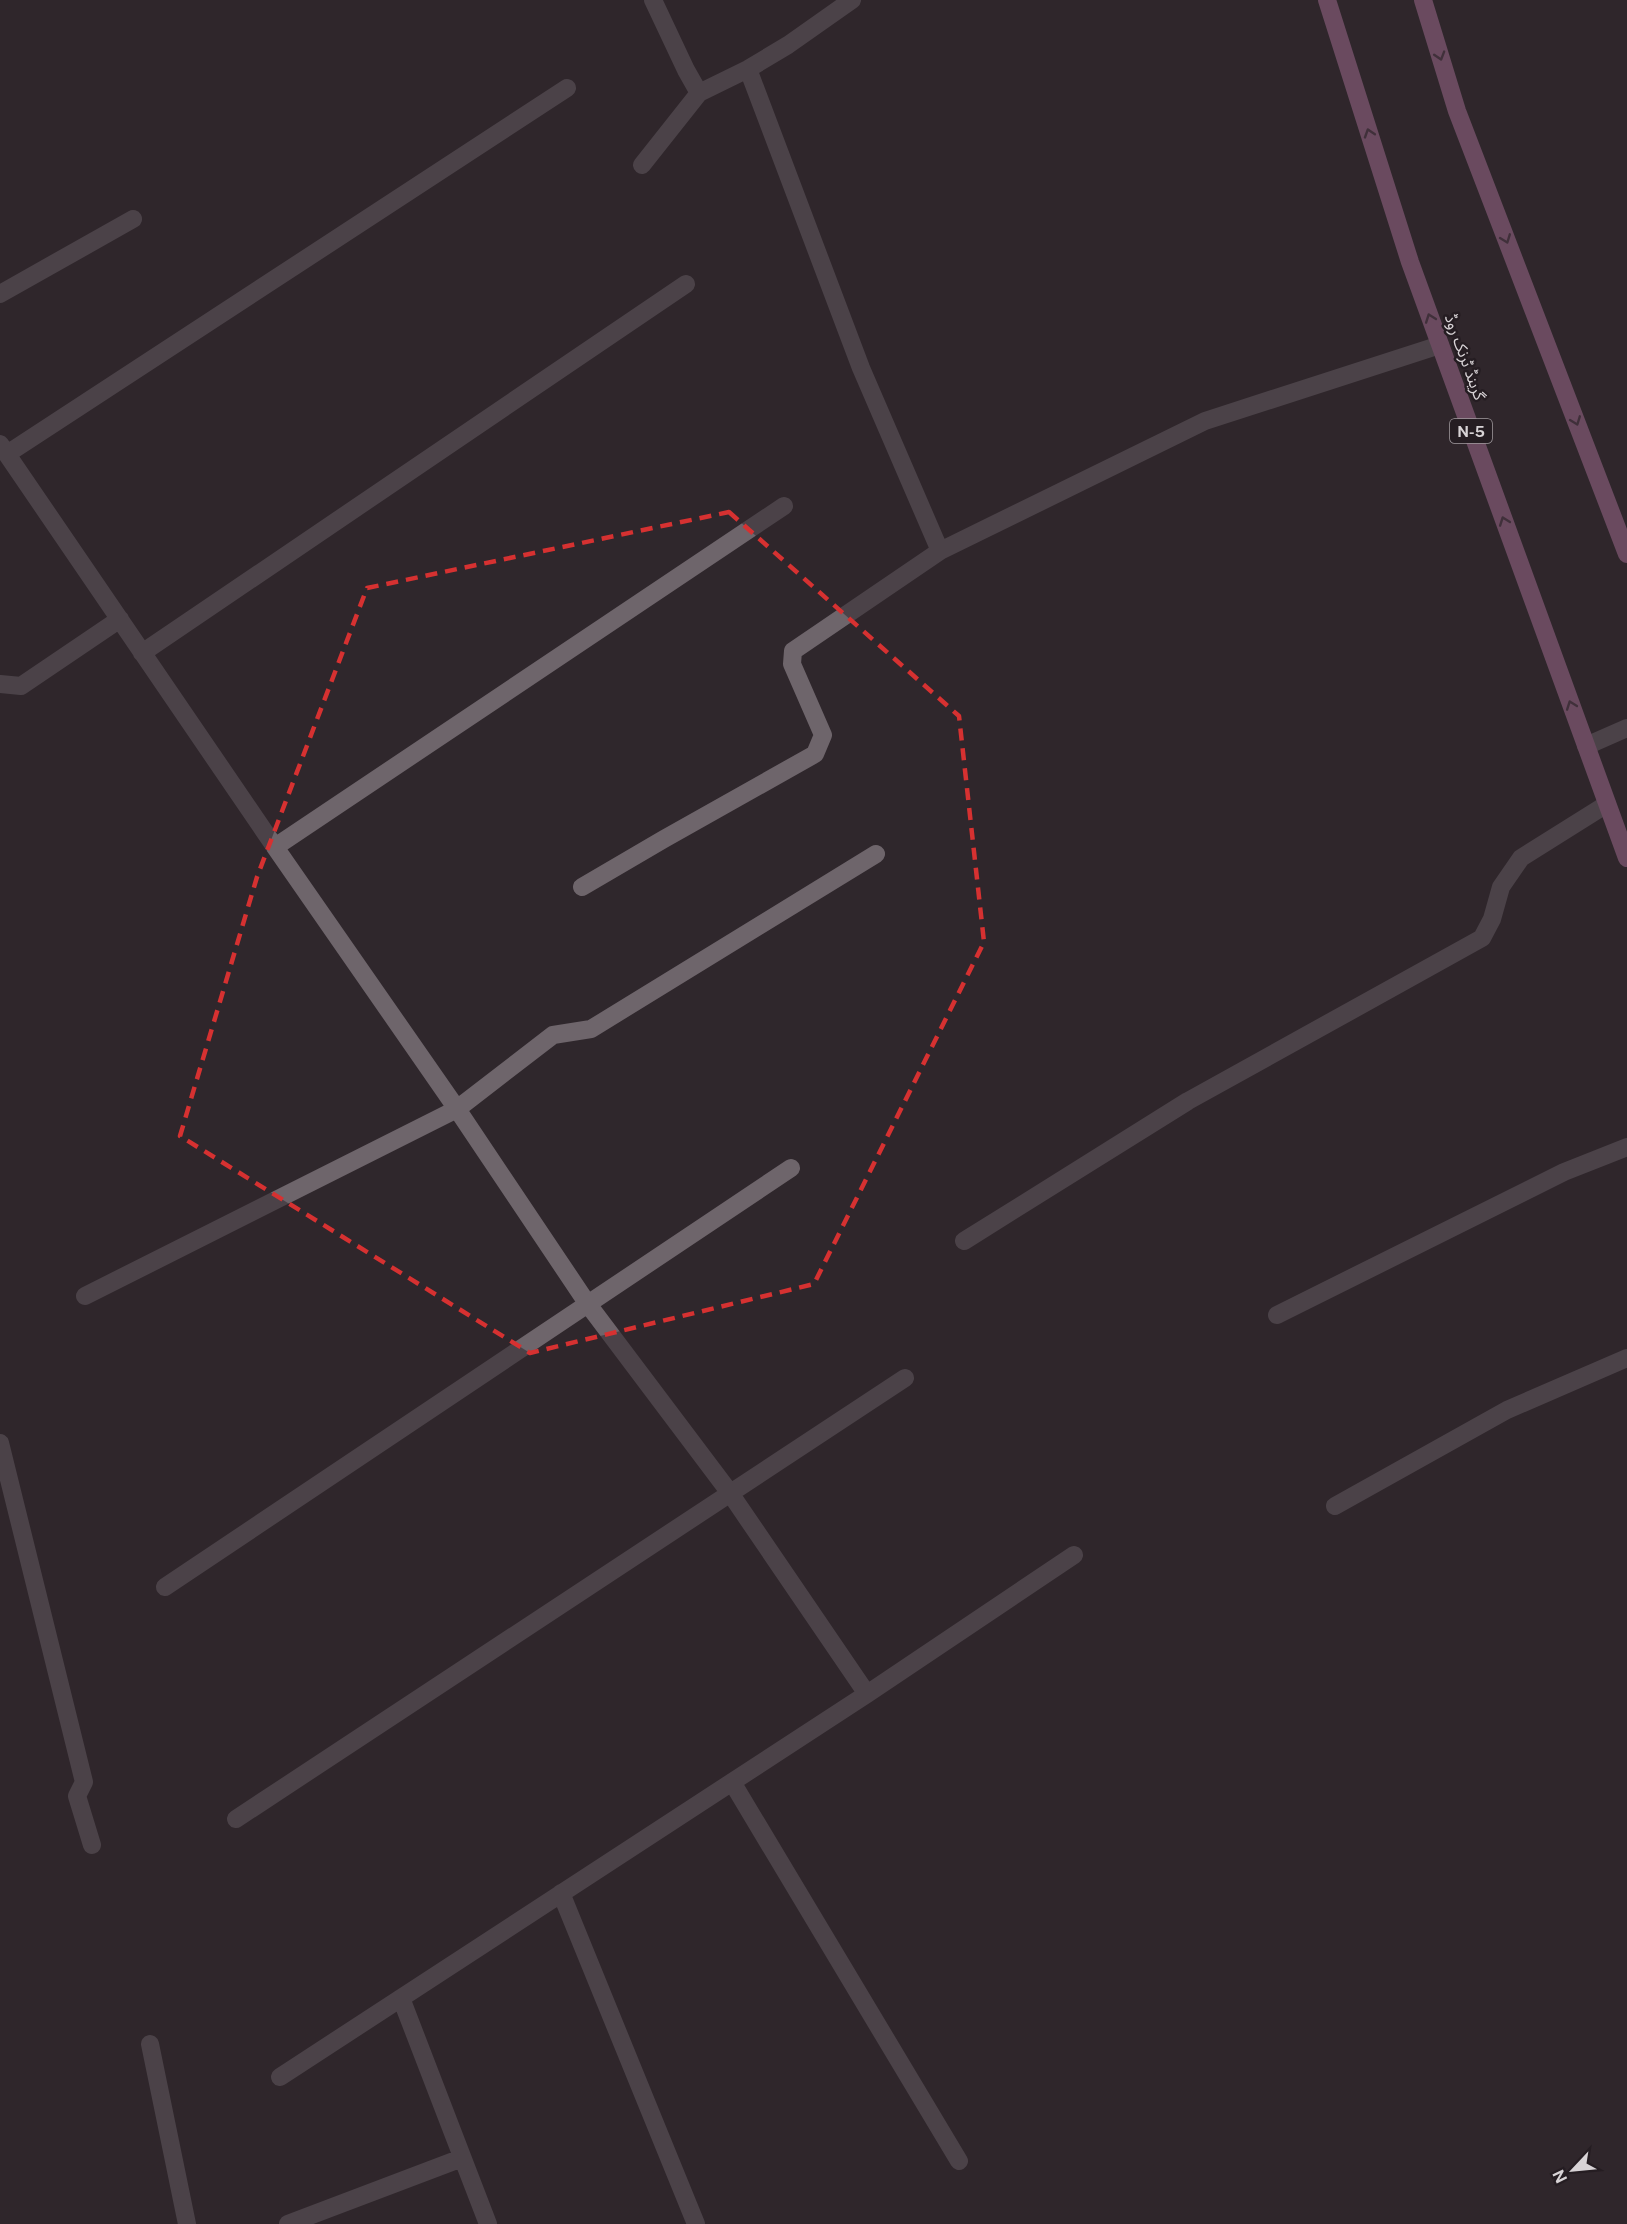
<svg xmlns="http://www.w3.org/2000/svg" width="1627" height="2224" font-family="'Public Sans','Noto Sans Arabic',sans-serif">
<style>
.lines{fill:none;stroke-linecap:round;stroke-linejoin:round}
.minor{stroke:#6e656b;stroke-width:18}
.highway{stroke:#b1769e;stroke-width:18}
.oneway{stroke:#563c4d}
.marked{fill:none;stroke:#d63131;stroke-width:4.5;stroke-dasharray:12 8;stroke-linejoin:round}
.labels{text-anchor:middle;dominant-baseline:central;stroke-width:5;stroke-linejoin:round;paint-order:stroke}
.shield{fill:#251d22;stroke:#a29ca0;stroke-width:1.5}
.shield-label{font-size:15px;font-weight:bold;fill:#d8d3d6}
.street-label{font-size:16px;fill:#d8d3d6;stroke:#251d22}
</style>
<rect width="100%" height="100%" fill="#2f272c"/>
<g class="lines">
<path class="minor" d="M 653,0 L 686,70 L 699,93 L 748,69 L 788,45 L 852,0
M 748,69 L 861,368 L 940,551 L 1205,421 L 1440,345
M 642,165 L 699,93
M 0,294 L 133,219
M 0,444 L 275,847 L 457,1109 L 587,1303 L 730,1493 L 867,1694
M 7,454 L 567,88
M 142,653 L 686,284
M 0,684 L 21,686 L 120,619
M 1586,746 L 1627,728
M 275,847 L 784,506
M 582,887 L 664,839 L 815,754 L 823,735 L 792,664 L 793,651 L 940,551
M 964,1241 L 1188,1101 L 1482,938 L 1492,919 L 1501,887 L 1521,858 L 1607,804
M 85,1296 L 457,1109 L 553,1035 L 591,1029 L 876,854
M 1277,1315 L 1564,1172 L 1627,1147
M 0,1443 L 84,1782 L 77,1796 L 92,1845
M 1335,1506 L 1507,1410 L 1627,1358
M 165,1587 L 791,1168
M 732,1782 L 959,2161
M 236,1819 L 905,1378
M 561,1893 L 696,2224
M 401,1998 L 488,2224
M 150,2044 L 187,2224
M 280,2077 L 867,1694 L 1074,1555
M 288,2224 L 462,2158"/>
<path class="highway" d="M 1327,0 L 1410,262 L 1627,858
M 1423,0 L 1457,111 L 1627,554"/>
</g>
<defs><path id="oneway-chevron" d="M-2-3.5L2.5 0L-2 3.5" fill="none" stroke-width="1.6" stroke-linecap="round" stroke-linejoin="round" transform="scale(1.5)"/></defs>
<g class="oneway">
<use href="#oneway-chevron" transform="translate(1440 56) rotate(73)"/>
<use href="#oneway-chevron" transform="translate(1369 133) rotate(-108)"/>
<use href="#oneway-chevron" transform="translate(1506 239) rotate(69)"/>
<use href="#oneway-chevron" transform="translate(1430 318) rotate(-110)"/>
<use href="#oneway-chevron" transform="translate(1576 421) rotate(69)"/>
<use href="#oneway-chevron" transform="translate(1504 521) rotate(-110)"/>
<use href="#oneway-chevron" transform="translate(1571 705) rotate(-110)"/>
</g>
<path d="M0 0H1627V2224H0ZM 729,512 L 959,716 L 984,942 L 814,1284 L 530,1353 L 180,1136 L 257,877 L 367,588 Z" fill="#2f272c" fill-opacity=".55" fill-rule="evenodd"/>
<path class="marked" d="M 729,512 L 959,716 L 984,942 L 814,1284 L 530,1353 L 180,1136 L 257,877 L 367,588 Z"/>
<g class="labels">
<rect class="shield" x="1450" y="419" width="42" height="24" rx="4.5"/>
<g class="shield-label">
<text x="1471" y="431">N-5</text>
</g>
<g class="street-label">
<text transform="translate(1465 357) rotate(70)">گرینڈ ٹرنک روڈ</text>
</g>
</g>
<g transform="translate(1573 2170) rotate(244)" stroke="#251d22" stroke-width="4.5" paint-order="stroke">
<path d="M0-4.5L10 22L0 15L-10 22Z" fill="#d8d3d6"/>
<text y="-9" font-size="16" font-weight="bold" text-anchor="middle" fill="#d8d3d6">N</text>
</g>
</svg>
